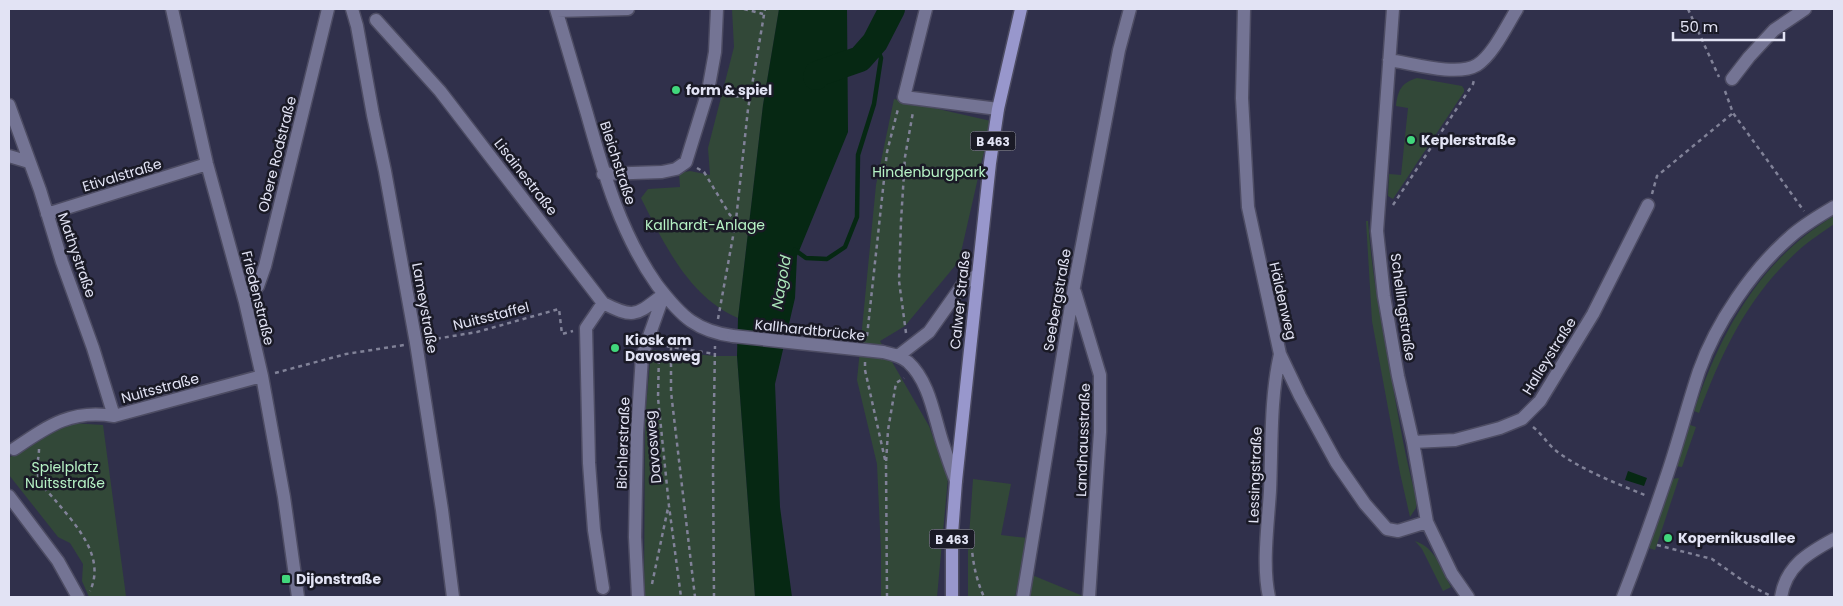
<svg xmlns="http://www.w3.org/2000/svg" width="1843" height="606" font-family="Poppins,sans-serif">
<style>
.green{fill:#324838}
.water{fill:#062813}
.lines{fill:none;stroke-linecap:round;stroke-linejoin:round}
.stream{stroke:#062813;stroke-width:4.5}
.river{stroke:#062813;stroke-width:26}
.minor-casing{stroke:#4d4c63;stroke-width:15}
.major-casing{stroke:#4d4c63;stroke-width:15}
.path{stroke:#818298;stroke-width:2.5;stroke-dasharray:4 4;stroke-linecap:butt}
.minor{stroke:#747494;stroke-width:12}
.major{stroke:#9897cc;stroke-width:12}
.minor-bridge-casing{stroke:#4d4c63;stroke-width:15;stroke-linecap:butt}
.minor-bridge{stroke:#747494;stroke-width:12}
.poi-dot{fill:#41d77c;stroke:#1a1a26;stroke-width:2}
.labels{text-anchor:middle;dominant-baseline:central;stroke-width:5;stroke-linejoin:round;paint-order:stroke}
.shield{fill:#1a1a26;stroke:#a6a7b6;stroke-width:1}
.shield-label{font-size:12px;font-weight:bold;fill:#e2e3f4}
.poi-label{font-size:14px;font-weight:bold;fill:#e2e3f4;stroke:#1a1a26;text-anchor:start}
.street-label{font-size:14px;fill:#e2e3f4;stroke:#1a1a26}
.park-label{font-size:14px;fill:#b6f2c5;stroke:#1a1a26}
.water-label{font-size:15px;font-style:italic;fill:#aae5b9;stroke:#1a1a26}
</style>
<rect width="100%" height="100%" fill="#30304b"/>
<path class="green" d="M 732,9 L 779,9 L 763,105 L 738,318 C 689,297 664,244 641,198 L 648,189 L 680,187 L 679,173 L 690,171 L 710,175 L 708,148 L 734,47 Z
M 1417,78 L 1462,86 L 1464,89 L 1464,92 L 1393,199 L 1388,196 L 1389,174 L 1401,175 L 1408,108 L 1396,106 C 1398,90 1401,83 1417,78 Z
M 894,99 L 991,121 L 959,261 L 905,326 L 880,341 L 929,426 L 948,478 L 937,597 L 881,597 L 881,552 L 877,464 L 857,380 L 876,185 Z
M 1834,216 L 1834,224 C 1823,232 1810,240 1800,249 C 1749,295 1723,349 1699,413 L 1694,411 C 1720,333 1760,259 1834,216 Z
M 1366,221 L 1368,221 C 1372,276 1382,327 1392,381 C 1399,421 1406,461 1417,501 L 1416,508 L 1410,517 L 1400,473 L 1372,321 Z
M 651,350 L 715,356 L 737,356 L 755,597 L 644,597 L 645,418 Z
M 72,423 L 103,425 L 126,596 L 122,597 L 89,597 L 82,581 L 83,564 L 70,543 L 58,537 L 9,475 L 9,458 L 44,433 Z
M 1690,425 L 1696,427 L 1682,467 L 1676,466 Z
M 1679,478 L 1655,550 L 1649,548 L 1671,479 Z
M 973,479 L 1011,484 L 1001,535 L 1028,538 L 1015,597 L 968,597 L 968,551 Z
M 1415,541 C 1436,548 1441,569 1451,587 L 1443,591 L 1422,549 Z
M 1032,575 L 1083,596 L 1083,597 L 1027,597 Z"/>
<path class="water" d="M 779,9 L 847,9 L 848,132 L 797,256 L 795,298 L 775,384 L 780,507 L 792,597 L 755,597 L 737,356 L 738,318 L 763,105 Z
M 1628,471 L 1647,478 L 1644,486 L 1625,480 Z"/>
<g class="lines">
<path class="stream" d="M 795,250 L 806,258 L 827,259 L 845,247 L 857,217 L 858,155 L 874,104 L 881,58 L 875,42"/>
<path class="river" d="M 816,77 L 817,74 L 860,59 L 875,42 L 892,9"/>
<defs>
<path id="minor" d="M 172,9 L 207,164 L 245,302 L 262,376 L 284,497 L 298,597
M 352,9 L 357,26 L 373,115 L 385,171 L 416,343 L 442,510 L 453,597
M 556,9 C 566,44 577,79 587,114 C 604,175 621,234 657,285 C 667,298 678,312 691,321 C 704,330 718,334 733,336
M 926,9 L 904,97 L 998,109
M 1244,9 L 1242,98 L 1248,207 L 1280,354 L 1300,396 L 1336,462 L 1365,504 L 1387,529 L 1398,531 L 1427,522
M 1393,9 L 1377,231 L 1384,296 L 1398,376 L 1413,442 L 1427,522 L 1452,574 L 1468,597
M 557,11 L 628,9
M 376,20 L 440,91 L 603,303 C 636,320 637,314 664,294
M 1389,60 C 1411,63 1457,77 1477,65 C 1493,55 1507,25 1517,9
M 1732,79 L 1749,57 L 1774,30 L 1805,9
M 9,105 L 40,190 L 62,262 L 93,348 L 114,416
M 9,156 L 29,162
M 603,174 L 662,172 L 676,169 L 686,162 L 708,91 L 715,52 L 717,9
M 47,214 L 207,164
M 1075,292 L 1100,375 L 1100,432 L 1089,597
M 245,302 L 258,286 L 265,266 L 328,9
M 883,352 C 892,354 901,356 908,362 C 930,382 934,417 943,444 C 947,456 951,469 956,481
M 898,356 L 929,332 L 963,284 L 977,275
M 1413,442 L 1455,440 L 1500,428 L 1522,419 L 1540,401 L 1593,314 L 1648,205
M 14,449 C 48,426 71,409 114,416 L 262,376
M 9,496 L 58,561 L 78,597
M 603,588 L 594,530 L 589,463 L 586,328 L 603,303
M 638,597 L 635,537 L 637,433 L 642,356 L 664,294
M 1023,597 L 1074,287 L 1119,50 L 1130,9
M 1269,597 C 1262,565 1268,524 1270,491 C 1272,445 1270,399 1280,354
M 1623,597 C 1639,556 1654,514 1668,472 C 1679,439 1688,404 1699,371 C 1716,323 1752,270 1790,237 C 1803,225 1819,216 1834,207
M 1781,597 C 1786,566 1808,553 1834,539"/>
<path id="major" d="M 952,597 L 952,534 L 956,481 L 990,163 L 998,109 L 1021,9"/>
</defs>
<use href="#minor" class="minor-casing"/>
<use href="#major" class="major-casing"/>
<path class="path" d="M 744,9 L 763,14
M 1688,9 L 1719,77
M 1725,91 L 1733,113 L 1804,211
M 719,93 L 750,99
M 697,168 L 704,172 L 730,215 L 736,220
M 1652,194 L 1657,176 L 1733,113
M 1393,205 L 1473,84 L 1474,80
M 718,319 L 736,220 L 748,109 L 765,9
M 906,333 L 899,281 L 901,221 L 905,157 L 913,112
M 867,336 L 887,152 L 898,109
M 429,340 L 477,332 L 559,309 L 562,334 L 573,331
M 659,345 L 715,354
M 671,347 L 671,392 L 695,597
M 659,352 L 658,398 L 669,506 L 681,597
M 865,362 L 865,370 L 886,464
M 275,373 L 346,354 L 404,345
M 1533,427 C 1542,434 1547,443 1555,450 C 1579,469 1618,484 1647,496
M 39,449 C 39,457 36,466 38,475 C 40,485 49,493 55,500 C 76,525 106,557 90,591
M 964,535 L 971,536 C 972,558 975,577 984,597
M 1657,545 L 1712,559 L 1749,585 L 1769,595
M 652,584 L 668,508
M 714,597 L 713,468 L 715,346
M 887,597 L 886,464 L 888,430 L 896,383 L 904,378"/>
<use href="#minor" class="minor"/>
<use href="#major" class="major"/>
<defs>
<path id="minor-bridge" d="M 733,336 L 883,352"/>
</defs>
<use href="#minor-bridge" class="minor-bridge-casing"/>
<use href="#minor-bridge" class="minor-bridge"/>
</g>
<g class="poi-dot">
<circle cx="676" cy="90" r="5"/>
<circle cx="1411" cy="140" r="5"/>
<circle cx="615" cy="348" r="5"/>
<circle cx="1668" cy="538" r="5"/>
<rect x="281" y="574" width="10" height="10" rx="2.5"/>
</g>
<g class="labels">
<g class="shield">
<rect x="970.5" y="131.5" width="45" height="19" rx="4"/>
<rect x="929.5" y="529.5" width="45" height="19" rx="4"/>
</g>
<g class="shield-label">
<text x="993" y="141">B 463</text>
<text x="952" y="539">B 463</text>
</g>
<g class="poi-label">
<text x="686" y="90">form &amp; spiel</text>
<text x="1421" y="140">Keplerstraße</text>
<text x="625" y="340">Kiosk am<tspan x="625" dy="16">Davosweg</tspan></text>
<text x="1678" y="538">Kopernikusallee</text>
<text x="296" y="579">Dijonstraße</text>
</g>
<g class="street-label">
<text transform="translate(277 154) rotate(-76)">Obere Rodstraße</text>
<text transform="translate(618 163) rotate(72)">Bleichstraße</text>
<text transform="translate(122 175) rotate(-17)">Etivalstraße</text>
<text transform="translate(526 177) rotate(52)">Lisainestraße</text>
<text transform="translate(77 255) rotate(71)">Mathystraße</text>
<text transform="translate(258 298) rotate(76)">Friedenstraße</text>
<text transform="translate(960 300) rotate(-84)">Calwer Straße</text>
<text transform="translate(1057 300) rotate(-80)">Seebergstraße</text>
<text transform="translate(1283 301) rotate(77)">Häldenweg</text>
<text transform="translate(1403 307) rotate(82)">Schellingstraße</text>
<text transform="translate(425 308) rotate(80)">Lameystraße</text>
<text transform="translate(491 316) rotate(-14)">Nuitsstaffel</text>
<text transform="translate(810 330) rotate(6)">Kallhardtbrücke</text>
<text transform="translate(1549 356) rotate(-58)">Halleystraße</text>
<text transform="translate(160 388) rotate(-15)">Nuitsstraße</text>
<text transform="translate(1083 440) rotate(-88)">Landhausstraße</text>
<text transform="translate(623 443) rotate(-88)">Bichlerstraße</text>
<text transform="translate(653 447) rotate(-95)">Davosweg</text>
<text transform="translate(1255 475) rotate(-88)">Lessingstraße</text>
</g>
<g class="park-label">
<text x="929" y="172">Hindenburgpark</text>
<text x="705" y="225">Kallhardt-Anlage</text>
<text x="65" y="467">Spielplatz<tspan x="65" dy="16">Nuitsstraße</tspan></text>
</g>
<g class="water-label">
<text transform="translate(781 282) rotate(-80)">Nagold</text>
</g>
</g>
<rect width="1843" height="606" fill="none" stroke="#e2e3f4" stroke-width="20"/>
<path d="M1673 32v8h111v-8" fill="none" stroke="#e2e3f4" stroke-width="2.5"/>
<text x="1680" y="32" font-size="15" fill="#e2e3f4" stroke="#1a1a26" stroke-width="4" paint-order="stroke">50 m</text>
</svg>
